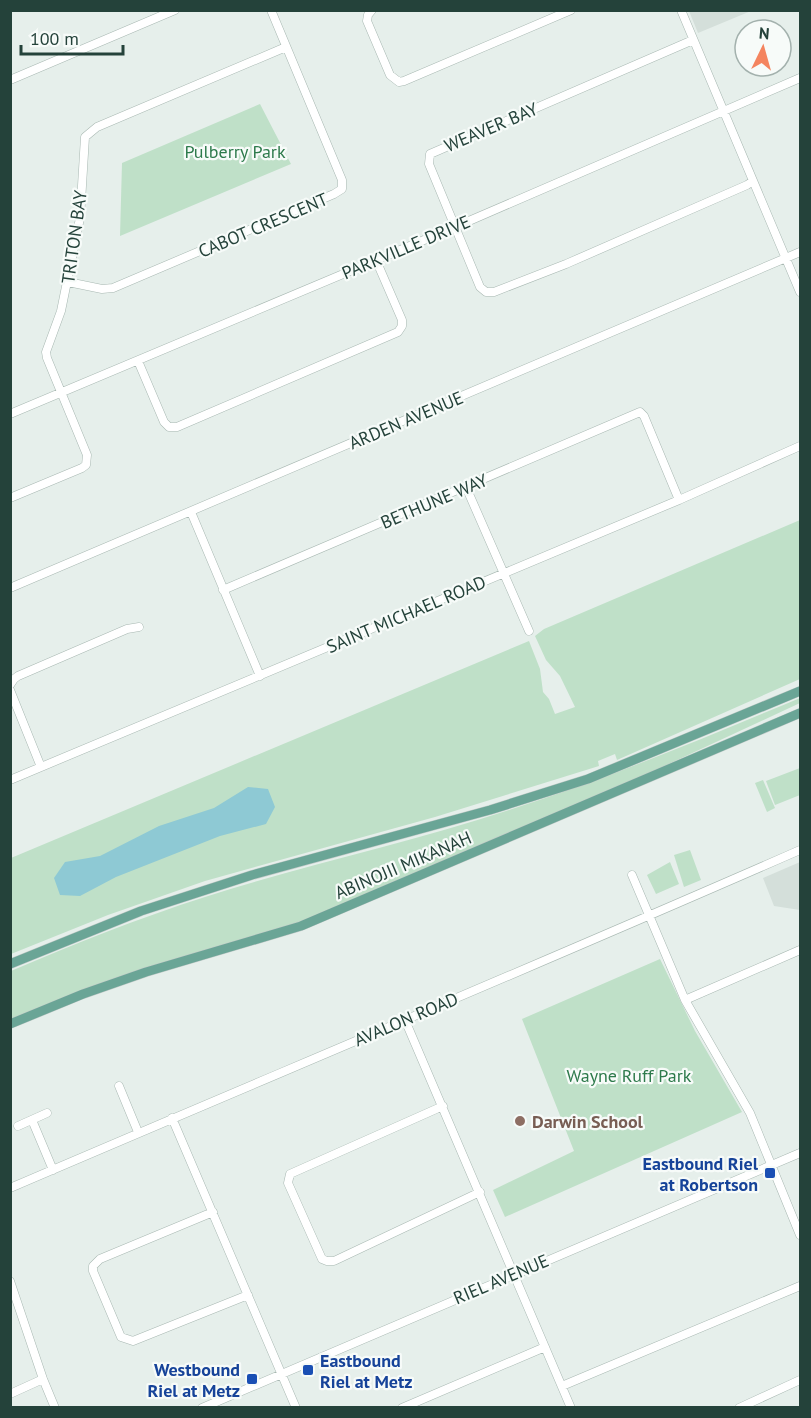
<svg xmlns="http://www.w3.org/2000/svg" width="811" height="1418" font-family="'PT Sans',sans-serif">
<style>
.built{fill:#d4dfda}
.green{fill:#bfe0c8}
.water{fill:#8ec9d4}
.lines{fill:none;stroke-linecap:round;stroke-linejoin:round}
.minor-casing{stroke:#a8b8b2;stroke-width:9}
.major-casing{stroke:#c2cac8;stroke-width:10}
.minor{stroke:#fff;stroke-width:8}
.major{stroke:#6aa596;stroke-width:9}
.education-dot{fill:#8d6e63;stroke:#f7fbf9;stroke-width:2}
.transit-dot{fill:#1a4fb4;stroke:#f7fbf9;stroke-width:2}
.labels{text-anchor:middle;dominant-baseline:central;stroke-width:4.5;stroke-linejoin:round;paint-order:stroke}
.street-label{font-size:18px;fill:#24423a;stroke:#f7fbf9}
.park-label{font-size:18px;fill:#2d7a4b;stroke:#f7fbf9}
.education-label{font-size:18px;font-weight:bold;fill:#785e54;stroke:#f7fbf9;text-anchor:start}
.transit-label{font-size:18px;font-weight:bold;fill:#164399;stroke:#f7fbf9;text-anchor:end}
</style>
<rect width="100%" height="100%" fill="#e6efeb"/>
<path class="built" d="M 689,11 L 751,11 L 698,33 Z
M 800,862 L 800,910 L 774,906 L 763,878 Z"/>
<path class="green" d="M 260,104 L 291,164 L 120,236 L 122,163 Z
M 800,520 L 800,679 L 617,760 L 615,754 L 598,761 L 599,766 L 435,817 L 205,881 L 108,915 L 11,954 L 11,858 L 529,641 L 540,669 L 543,692 L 549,699 L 555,714 L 575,707 L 560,676 L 546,660 L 535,636 L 544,629 Z
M 800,698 L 800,703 L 630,782 L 300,922 L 11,1020 L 11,971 C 74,944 139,918 205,897 C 305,865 409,843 509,810 C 609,778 704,738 800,698 Z
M 800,768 L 800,795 L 775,805 L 766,781 Z
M 763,780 L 775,808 L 767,812 L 755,783 Z
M 690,850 L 701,880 L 684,887 L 674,855 Z
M 670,862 L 679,884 L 656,894 L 647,875 Z
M 660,959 L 695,1031 L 742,1112 L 505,1217 L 493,1190 L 574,1151 L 522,1019 Z"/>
<path class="water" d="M 248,787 L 268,789 L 275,807 L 266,824 L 220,836 L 116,877 L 80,896 L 60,895 L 54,878 L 65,862 L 100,856 L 159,826 L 214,808 Z"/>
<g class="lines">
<defs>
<path id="minor" d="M 372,10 L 368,15 L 367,21 L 390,75 L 399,82 L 404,81 L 571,10
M 681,10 L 800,292
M 693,40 L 430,154 L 429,164 L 480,287 L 486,292 L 494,292 L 566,264 L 747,185 L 753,181
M 10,80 L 175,10
M 68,282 L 102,289 L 113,288 L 334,194 L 342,189 L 342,180 L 271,10
M 138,361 L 164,422 L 169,427 L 177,427 L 398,332 L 402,326 L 402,320 L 376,260
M 10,414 L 455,227 L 800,78
M 466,487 L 529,631
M 10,498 L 82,468 L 86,465 L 87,455 L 47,358 L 46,352 L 61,311 L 80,218 L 85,137 L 97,127 L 286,47
M 191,512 L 260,676
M 10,588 L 800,252
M 223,590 L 640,412 L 644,416 L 679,500
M 10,685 L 14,679 L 18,676 L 127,629 L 139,627
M 10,690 L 41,767
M 10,780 L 679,500 L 800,446
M 632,875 L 685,1000 L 750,1113 L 800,1235
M 685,1000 L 800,950
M 405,1020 L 571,1408
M 119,1086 L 138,1132
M 443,1106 L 290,1174 L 288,1183 L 322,1259 L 327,1261 L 334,1261 L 480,1192
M 172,1118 L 296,1408
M 32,1120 L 53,1170
M 18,1126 L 47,1113
M 10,1188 C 274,1075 538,965 800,850
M 213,1212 L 100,1259 L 93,1266 L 93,1271 L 121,1337 L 133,1341 L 248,1295
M 10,1281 L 43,1379 L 55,1408
M 562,1386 L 800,1286
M 10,1394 L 43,1379
M 202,1408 L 800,1153
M 402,1408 L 545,1347
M 739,1408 L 800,1380"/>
<path id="major" d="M 10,964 L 141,911 L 252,875 L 490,810 L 588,779 L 800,691
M 10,1024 L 83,994 L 146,972 L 301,926 L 800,713"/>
</defs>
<use href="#minor" class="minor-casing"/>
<use href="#major" class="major-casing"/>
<use href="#minor" class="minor"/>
<use href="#major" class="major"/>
</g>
<circle class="education-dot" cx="520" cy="1121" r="6"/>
<g class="transit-dot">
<rect x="764" y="1167" width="12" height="12" rx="3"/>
<rect x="302" y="1364" width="12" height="12" rx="3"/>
<rect x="246" y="1373" width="12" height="12" rx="3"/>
</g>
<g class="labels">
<g class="street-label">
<text transform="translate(491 127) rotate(-23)">WEAVER BAY</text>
<text transform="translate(263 225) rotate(-23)">CABOT CRESCENT</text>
<text transform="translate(74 237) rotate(-82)">TRITON BAY</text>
<text transform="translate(406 247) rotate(-23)">PARKVILLE DRIVE</text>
<text transform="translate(406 420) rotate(-23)">ARDEN AVENUE</text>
<text transform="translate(434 501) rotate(-23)">BETHUNE WAY</text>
<text transform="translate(406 614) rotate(-23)">SAINT MICHAEL ROAD</text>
<text transform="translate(403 865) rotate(-23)">ABINOJII MIKANAH</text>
<text transform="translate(406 1019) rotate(-23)">AVALON ROAD</text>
<text transform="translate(501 1279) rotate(-23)">RIEL AVENUE</text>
</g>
<g class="park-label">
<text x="235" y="151">Pulberry Park</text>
<text x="629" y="1075">Wayne Ruff Park</text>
</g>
<g class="education-label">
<text x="532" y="1121">Darwin School</text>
</g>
<g class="transit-label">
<text x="758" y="1163">Eastbound Riel<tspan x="758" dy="21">at Robertson</tspan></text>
<text x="320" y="1360" text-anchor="start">Eastbound<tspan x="320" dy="21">Riel at Metz</tspan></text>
<text x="240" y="1369">Westbound<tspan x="240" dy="21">Riel at Metz</tspan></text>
</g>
</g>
<rect width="811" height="1418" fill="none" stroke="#24423a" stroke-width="24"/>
<g transform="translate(763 48) rotate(5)"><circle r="28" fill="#f7fbf9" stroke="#a3b1ad" stroke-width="1.5"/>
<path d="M0-4.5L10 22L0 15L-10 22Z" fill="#f4845f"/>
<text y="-9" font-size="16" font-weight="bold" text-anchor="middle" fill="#24423a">N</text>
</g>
<path d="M21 45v9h102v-9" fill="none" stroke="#24423a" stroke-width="3"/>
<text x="30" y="45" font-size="18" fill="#24423a" stroke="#f7fbf9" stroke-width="4.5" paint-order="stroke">100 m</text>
</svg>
